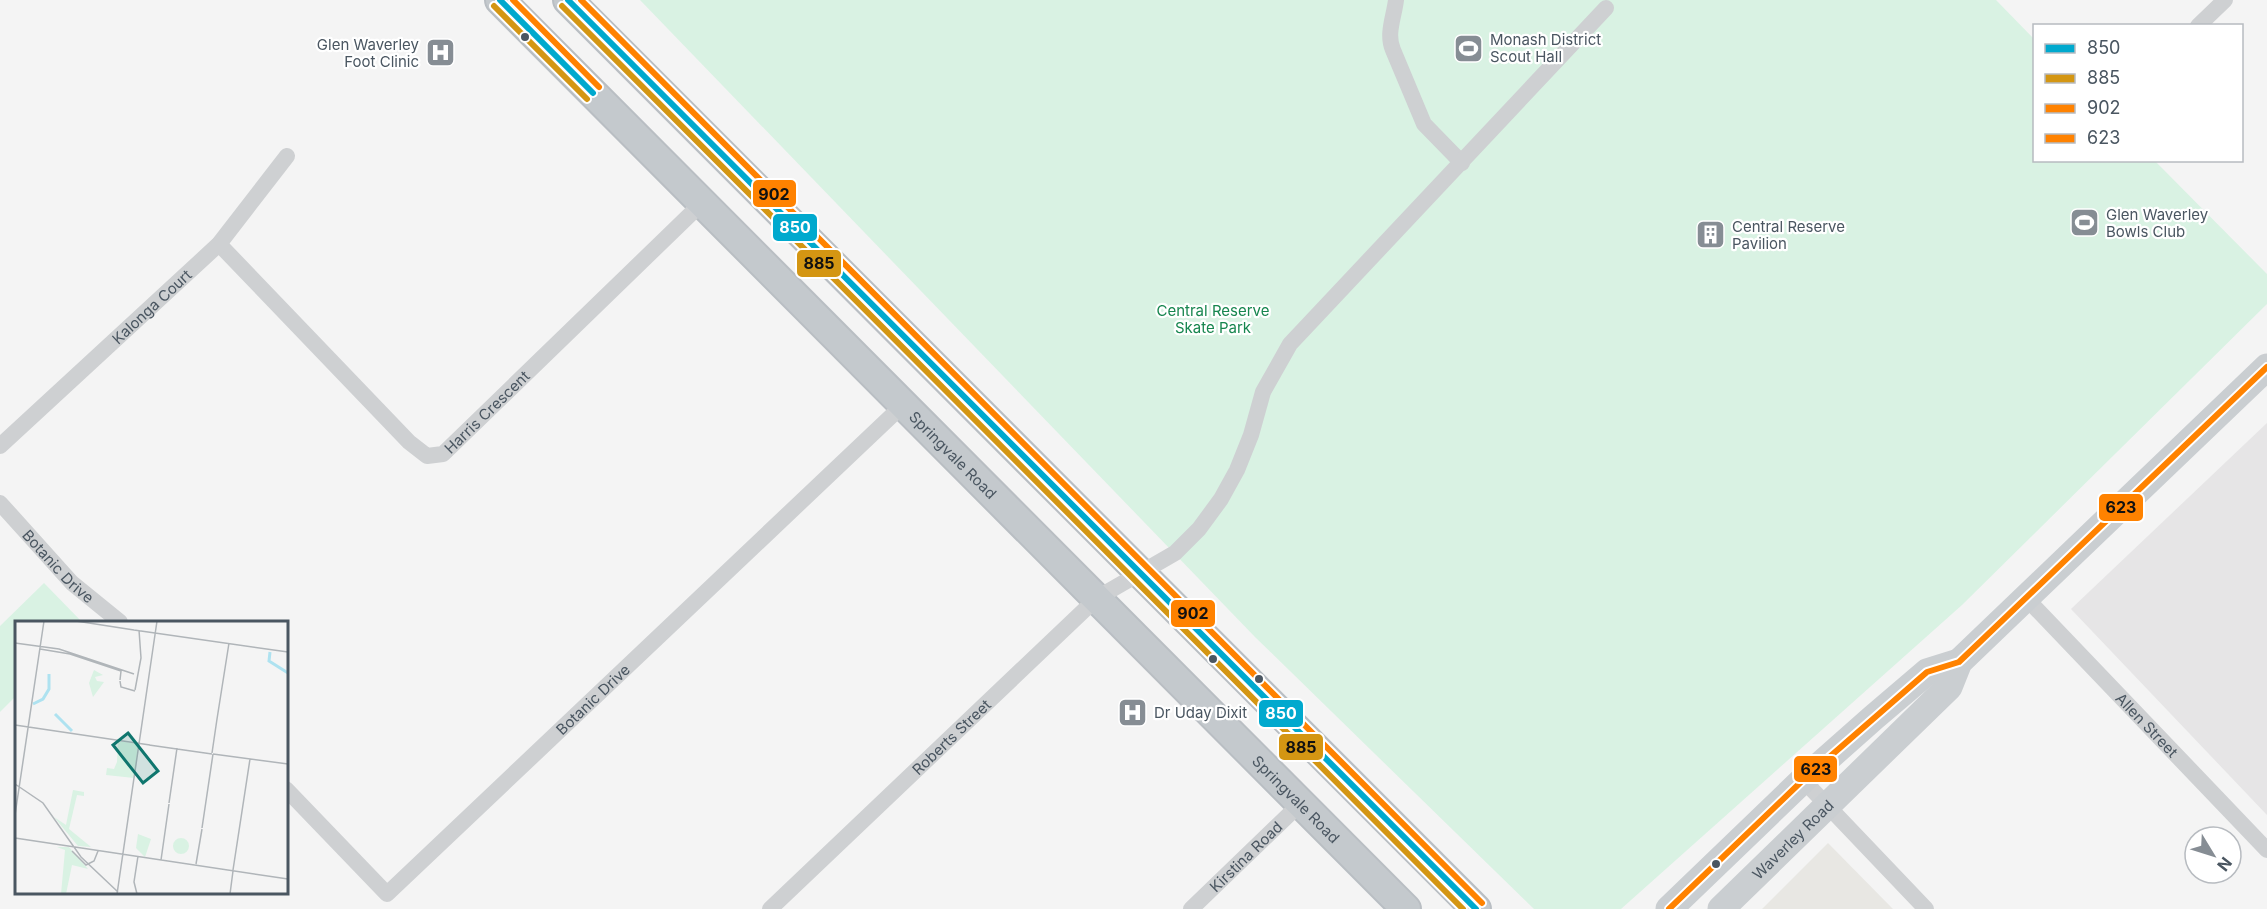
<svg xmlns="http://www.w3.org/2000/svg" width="2267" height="909" font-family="Inter,sans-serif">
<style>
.commercial{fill:#e8e7e3}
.education{fill:#e6e5e6}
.green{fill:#d9f2e3}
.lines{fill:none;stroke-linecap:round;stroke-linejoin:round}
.trunk-casing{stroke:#b9bec3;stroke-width:32}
.minor{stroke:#ced0d2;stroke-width:16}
.primary{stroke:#caced1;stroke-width:27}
.trunk{stroke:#c4c9cd;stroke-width:28}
.bus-1-casing{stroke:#fff;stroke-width:10}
.bus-2-casing{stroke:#fff;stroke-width:10}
.bus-3-casing{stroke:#fff;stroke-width:10}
.bus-4-casing{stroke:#fff;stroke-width:10}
.bus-1{stroke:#00a9ce;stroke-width:6}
.bus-2{stroke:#d49613;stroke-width:6}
.bus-3{stroke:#ff8200;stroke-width:6}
.bus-4{stroke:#ff8200;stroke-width:6}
.bus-dot{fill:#4a5661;stroke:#fff;stroke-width:2}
.labels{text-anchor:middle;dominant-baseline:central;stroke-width:4.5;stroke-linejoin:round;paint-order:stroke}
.poi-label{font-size:15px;fill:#4a5661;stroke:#fff;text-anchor:start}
.street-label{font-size:15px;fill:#4a5661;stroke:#fff}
.park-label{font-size:15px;fill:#17864f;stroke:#fff}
.inset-river{fill:none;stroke:#aee2f0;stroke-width:3}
.inset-road{fill:none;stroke:#b0b5b9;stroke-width:1.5}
.view{fill:#0f766e;fill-opacity:0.15;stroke:#0f766e;stroke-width:3}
.inset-edge{fill:none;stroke:#4a5661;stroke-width:3}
.line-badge{stroke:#fff;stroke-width:2}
.badge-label{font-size:16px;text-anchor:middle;font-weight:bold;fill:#fff}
.pale-badge-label{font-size:16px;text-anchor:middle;font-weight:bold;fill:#111}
</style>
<rect width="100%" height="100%" fill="#f4f4f4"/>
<path class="commercial" d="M 1828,843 L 1893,909 L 1762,909 Z"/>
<path class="education" d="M 2267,423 L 2267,815 L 2071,609 Z"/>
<path class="green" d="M 640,0 L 1996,0 L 2034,39 L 2034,160 L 2155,161 L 2267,274 L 2267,304 L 1962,605 L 1621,909 L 1534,909 L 1255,637 Z
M 44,583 L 82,622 L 16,622 L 16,696 L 0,712 L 0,626 Z"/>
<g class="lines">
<defs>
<g id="trunk">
<path id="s9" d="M 500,0 L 1406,909"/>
<path d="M 568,0 L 1476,909"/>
</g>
</defs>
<use href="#trunk" class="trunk-casing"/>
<g class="minor">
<path d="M 1396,0 C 1394,17 1386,34 1393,50 L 1424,124 L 1462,163"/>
<path d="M 2198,26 L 2225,0"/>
<path id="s1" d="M 219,244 L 409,442 L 427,456 L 443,454 L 702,203"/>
<path id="s2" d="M 0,446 L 219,244 L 287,156"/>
<path id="s3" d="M 0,503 L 72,583 L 120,622"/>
<path id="s4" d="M 2027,599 L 2267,850"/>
<path d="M 1803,780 L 1926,909"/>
<path id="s5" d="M 286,789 L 387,894 L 903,405"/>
<path id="s6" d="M 770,909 L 1097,598 L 1175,553 L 1199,529 L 1221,499 L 1237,470 L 1251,435 L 1263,392 L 1290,344 L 1606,8"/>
<path id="s7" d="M 1191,909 L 1301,803"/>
</g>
<g class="primary">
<path d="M 1669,909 L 1803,780 L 1873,718 L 1927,672 L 1959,662"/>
<path id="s8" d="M 1721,909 L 1949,687 L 1959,662 L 2267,367"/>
</g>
<use href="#trunk" class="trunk"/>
<defs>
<path id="bus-1" d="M 500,0 L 593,93
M 568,0 L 1476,909"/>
<path id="bus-2" d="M 494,6 L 587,99
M 562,6 L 1463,909"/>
<path id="bus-3" d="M 513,0 L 599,87
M 581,0 L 1482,903"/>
<path id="bus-4" d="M 1669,909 L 1803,780 L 1927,672 L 1959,662 L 2267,367"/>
</defs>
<use href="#bus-1" class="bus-1-casing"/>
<use href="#bus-2" class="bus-2-casing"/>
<use href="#bus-3" class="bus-3-casing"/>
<use href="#bus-4" class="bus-4-casing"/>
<use href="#bus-1" class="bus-1"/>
<use href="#bus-2" class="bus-2"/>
<use href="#bus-3" class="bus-3"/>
<use href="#bus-4" class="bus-4"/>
</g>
<defs>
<symbol id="stadium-square" viewBox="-11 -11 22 22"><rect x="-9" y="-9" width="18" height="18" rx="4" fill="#868d94" stroke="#fff"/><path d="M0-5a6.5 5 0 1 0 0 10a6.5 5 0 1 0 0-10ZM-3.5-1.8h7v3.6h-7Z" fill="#fff"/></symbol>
<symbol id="hospital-square" viewBox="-11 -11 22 22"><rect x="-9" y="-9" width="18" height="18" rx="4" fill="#868d94" stroke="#fff"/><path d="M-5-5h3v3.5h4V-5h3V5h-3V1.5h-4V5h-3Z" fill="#fff"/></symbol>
<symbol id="building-square" viewBox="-11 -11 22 22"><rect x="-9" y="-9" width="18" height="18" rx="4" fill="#868d94" stroke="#fff"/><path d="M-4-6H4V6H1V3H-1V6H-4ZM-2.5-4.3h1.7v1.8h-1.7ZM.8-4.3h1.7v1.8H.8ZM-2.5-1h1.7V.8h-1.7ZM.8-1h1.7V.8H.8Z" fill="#fff"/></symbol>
</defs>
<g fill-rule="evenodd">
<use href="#stadium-square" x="1452" y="32" width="33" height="33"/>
<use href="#hospital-square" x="424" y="36" width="33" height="33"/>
<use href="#stadium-square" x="2068" y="206" width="33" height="33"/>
<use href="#building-square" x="1694" y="218" width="33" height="33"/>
<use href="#hospital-square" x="1116" y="696" width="33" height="33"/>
</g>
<g class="bus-dot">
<circle cx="525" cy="37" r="5"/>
<circle cx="1213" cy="659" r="5"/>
<circle cx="1259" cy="679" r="5"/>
<circle cx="1716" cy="864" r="5"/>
</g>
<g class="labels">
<g class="poi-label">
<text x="1490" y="39">Monash District<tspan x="1490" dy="17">Scout Hall</tspan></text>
<text x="419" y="44" text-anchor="end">Glen Waverley<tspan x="419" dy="17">Foot Clinic</tspan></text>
<text x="2106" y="214">Glen Waverley<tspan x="2106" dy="17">Bowls Club</tspan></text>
<text x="1732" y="226">Central Reserve<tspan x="1732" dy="17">Pavilion</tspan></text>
<text x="1154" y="712">Dr Uday Dixit</text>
</g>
<g class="street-label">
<text stroke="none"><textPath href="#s2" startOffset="206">Kalonga Court</textPath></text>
<text stroke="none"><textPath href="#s1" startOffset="374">Harris Crescent</textPath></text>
<text stroke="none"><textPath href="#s9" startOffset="642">Springvale Road</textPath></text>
<text stroke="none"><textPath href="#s3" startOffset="86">Botanic Drive</textPath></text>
<text stroke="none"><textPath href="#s5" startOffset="429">Botanic Drive</textPath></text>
<text stroke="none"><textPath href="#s4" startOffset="174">Allen Street</textPath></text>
<text stroke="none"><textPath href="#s6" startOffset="250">Roberts Street</textPath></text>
<text stroke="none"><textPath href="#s9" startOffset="1128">Springvale Road</textPath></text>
<text stroke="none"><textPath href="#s8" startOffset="100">Waverley Road</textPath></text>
<text stroke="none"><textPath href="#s7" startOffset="76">Kirstina Road</textPath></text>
</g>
<g class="park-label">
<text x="1213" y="310">Central Reserve<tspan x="1213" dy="17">Skate Park</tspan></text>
</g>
</g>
<g transform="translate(15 621)">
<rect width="273" height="273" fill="#f4f4f4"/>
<path d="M 79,49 L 88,54 L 80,56 L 82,60 L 89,61 L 78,76 L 74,62 ZM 103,120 L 123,123 L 119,157 L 91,154 L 92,147 L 99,148 L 102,141 ZM 58,169 L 69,171 L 69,175 L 62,174 L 54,208 L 76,226 L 63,225 L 39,196 L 51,204 ZM 123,213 L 136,218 L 130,236 L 121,227 ZM158 225a8 8 0 1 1 16 0a8 8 0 1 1-16 0ZM 42,226 L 54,226 L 73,248 L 57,244 L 51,273 L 46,273 L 50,229 Z" fill="#d9f2e3"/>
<path class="inset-river" d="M 255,31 L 254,40 L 273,52M 18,83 L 28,78 L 34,68 L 34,53M 40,93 L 57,110"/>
<path class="inset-road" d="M 61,0 L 119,9M 119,9 L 273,31M 0,22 L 44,28 L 119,53M 25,28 L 55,33 L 106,50 L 105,59M 105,60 L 106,66 L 120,70M 120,69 L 126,37 L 124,9M 202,98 L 214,22M 0,104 L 135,124M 134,124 L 197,133M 197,132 L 202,98M 198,133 L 273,143M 0,163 L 28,182 L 66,236 L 103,271M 154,182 L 162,127M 0,194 L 29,0M 187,207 L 198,133M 0,217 L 273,258M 57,230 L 71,244 L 79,240 L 83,230M 146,239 L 154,183M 181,243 L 187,208M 218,249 L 235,138M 102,273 L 142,0M 122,273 L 119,261 L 123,235M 215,273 L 218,250"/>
<path class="view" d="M 113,112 L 143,150 L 128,162 L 98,124 Z"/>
<rect width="273" height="273" class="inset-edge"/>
</g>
<g class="line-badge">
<rect x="752" y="179" width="45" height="29" rx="6" fill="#ff8200"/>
<rect x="772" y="213" width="46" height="29" rx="6" fill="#00a9ce"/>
<rect x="796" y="249" width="46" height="29" rx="6" fill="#d49613"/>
<rect x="2098" y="493" width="46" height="29" rx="6" fill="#ff8200"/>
<rect x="1170" y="599" width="46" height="29" rx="6" fill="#ff8200"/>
<rect x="1258" y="699" width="46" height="29" rx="6" fill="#00a9ce"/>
<rect x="1278" y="733" width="46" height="28" rx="6" fill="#d49613"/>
<rect x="1793" y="755" width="45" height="28" rx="6" fill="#ff8200"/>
</g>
<g class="badge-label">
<text x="795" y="233">850</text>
<text x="1281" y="719">850</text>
</g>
<g class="pale-badge-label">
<text x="774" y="200">902</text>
<text x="819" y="269">885</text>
<text x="2121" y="513">623</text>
<text x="1193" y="619">902</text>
<text x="1301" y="753">885</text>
<text x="1816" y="775">623</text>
</g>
<rect x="2033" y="24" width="210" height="138" fill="#ffffff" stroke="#b7bbc0" stroke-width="1.5"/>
<rect x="2045" y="44" width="30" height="9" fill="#00a9ce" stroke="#b7bbc0" stroke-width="1.5"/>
<text x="2087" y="54" font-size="18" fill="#4a5661">850</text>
<rect x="2045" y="74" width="30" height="9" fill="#d49613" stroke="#b7bbc0" stroke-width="1.5"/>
<text x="2087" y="84" font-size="18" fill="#4a5661">885</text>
<rect x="2045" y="104" width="30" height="9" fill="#ff8200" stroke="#b7bbc0" stroke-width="1.5"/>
<text x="2087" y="114" font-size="18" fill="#4a5661">902</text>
<rect x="2045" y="134" width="30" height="9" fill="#ff8200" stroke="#b7bbc0" stroke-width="1.5"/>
<text x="2087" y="144" font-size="18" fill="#4a5661">623</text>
<g transform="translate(2213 855) rotate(128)"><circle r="28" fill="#ffffff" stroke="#b7bbc0" stroke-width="1.5"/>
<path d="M0-4.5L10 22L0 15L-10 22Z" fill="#868d94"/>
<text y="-9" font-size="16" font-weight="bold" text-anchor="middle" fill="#4a5661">N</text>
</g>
</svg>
